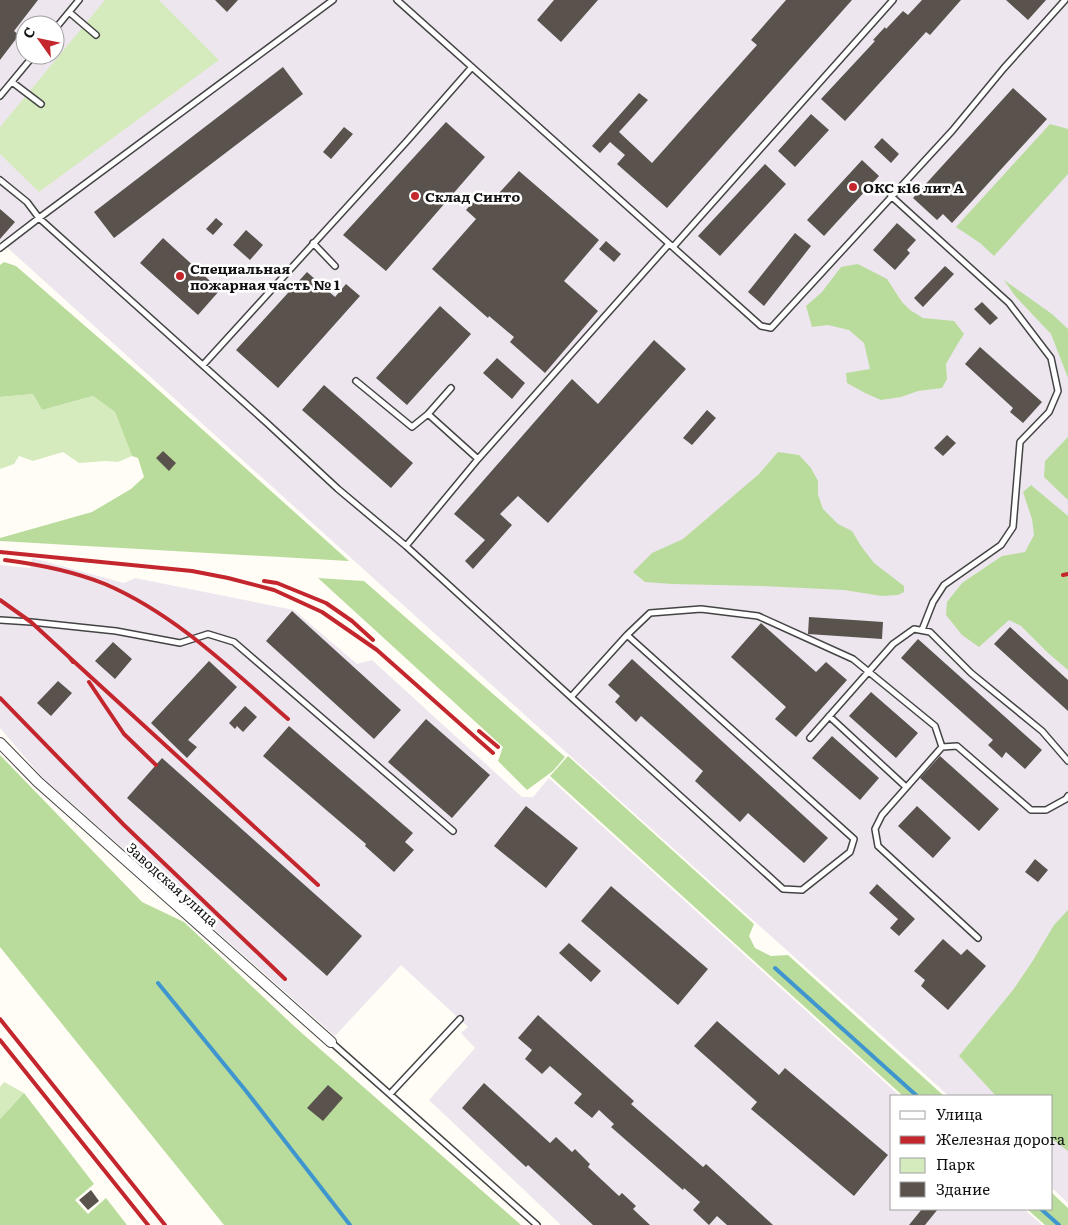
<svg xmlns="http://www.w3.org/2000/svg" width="1068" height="1225" font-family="Literata,serif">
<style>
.industrial{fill:#eee6ef;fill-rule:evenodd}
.green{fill:#d5ebbd}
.forest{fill:#b9dc9c}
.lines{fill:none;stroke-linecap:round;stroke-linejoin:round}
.stream{stroke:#3f96cf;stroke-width:4}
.building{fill:#5a524d}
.service-casing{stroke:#444;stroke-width:8}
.minor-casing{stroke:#444;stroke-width:12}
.service{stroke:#fff;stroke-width:5}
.minor{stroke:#fff;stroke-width:10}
.rail{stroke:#c4262e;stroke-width:4}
.poi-dot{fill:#c4262e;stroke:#fff;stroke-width:2}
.labels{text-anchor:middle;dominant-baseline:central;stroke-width:5;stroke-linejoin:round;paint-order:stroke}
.poi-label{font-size:14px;font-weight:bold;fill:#111;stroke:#fff;text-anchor:start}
.street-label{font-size:14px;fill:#111;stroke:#fff}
</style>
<rect width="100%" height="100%" fill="#fffdf5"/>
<path class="industrial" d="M 0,0 L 1068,0 L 1068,1203 L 1052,1188 L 1052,1096 L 949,1096 L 577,762 L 0,241 ZM 25,25 L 55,25 L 55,55 L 25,55 Z
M 32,558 L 124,583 L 135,578 L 294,610 L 357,664 L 372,660 L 522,797 L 533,797 L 549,778 L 900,1096 L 892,1096 L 892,1209 L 1024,1209 L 1042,1225 L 561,1225 L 429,1100 L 475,1048 L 461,1033 L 468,1027 L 401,965 L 335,1036 L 42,777 L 0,728 L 0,565 L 30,568 Z"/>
<path class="green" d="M 105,0 L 159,0 L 219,60 L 39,192 L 0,154 L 0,127 Z
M 33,394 L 42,410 L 93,396 L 115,412 L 132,456 L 118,462 L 105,461 L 79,463 L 63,452 L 33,461 L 19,456 L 14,464 L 0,469 L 0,397 Z
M 4,1082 L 24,1093 L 0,1119 L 0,1087 Z"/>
<path class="forest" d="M 1050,124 L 1068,129 L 1068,174 L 994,256 L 980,243 L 956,227 Z
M 4,262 L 16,266 L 145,378 L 349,561 L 0,541 L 0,538 L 92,512 L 131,489 L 144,477 L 138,458 L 132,456 L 115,412 L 93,396 L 42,410 L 33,394 L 0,397 L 0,265 Z
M 858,264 L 887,279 L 902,302 L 910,310 L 923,318 L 954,321 L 964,334 L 957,345 L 946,364 L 947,379 L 942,388 L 918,391 L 901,397 L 881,400 L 865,393 L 847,383 L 846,373 L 870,369 L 864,343 L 849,330 L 828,325 L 812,327 L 806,306 L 822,292 L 841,267 Z
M 1004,280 L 1052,314 L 1068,329 L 1068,378 L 1051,334 L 1016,297 Z
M 1068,437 L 1068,500 L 1044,477 L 1045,461 Z
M 778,452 L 799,455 L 811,468 L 818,481 L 818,495 L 823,509 L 838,524 L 852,531 L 861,546 L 874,563 L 904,586 L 904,592 L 898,595 L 882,596 L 844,590 L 762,586 L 672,584 L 645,582 L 633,572 L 652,553 L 683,539 L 759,474 Z
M 1031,485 L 1068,516 L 1068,670 L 1047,652 L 1021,626 L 1009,620 L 979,647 L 962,635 L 946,615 L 947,602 L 962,583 L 1002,556 L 1025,552 L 1034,535 L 1032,519 L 1023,492 Z
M 318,578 L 364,581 L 565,757 L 553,771 L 527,790 L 498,761 L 503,747 Z
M 0,755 L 142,902 L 184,922 L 296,1028 L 521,1225 L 224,1225 L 0,947 Z
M 568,756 L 754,924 L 749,936 L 755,948 L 771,956 L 788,955 L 944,1096 L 903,1096 L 550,776 Z
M 1068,910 L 1068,1151 L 1052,1139 L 1052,1096 L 996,1096 L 959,1056 L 1013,990 L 1032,962 L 1054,925 Z
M 24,1093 L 94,1184 L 75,1200 L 88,1214 L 106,1198 L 127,1225 L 0,1225 L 0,1119 Z
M 1052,1193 L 1068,1208 L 1068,1225 L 1045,1225 L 1027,1209 L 1052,1209 Z"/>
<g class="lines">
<path class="stream" d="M 775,968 L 917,1096
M 158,983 L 246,1091 L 350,1225
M 1041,1209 L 1059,1225"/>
</g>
<path class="building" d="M 0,0 L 38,0 L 14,31 L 19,35 L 0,60 Z
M 215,0 L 238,0 L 227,12 Z
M 554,0 L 598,0 L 561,42 L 537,20 Z
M 786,0 L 852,0 L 667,208 L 617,164 L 625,155 L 610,142 L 600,153 L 592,146 L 639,93 L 648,100 L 619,132 L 652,163 L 757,45 L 751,40 Z
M 922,0 L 961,0 L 930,35 L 926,32 L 845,121 L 821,99 L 875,41 L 873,40 L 885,27 L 886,29 L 903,11 L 908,15 Z
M 1006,0 L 1046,0 L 1028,20 Z
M 283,67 L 303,94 L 114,238 L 94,212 Z
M 1013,88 L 1047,119 L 952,223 L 943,214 L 937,220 L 913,198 Z
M 811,114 L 829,130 L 795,167 L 778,151 Z
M 446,122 L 485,157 L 386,271 L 343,235 Z
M 344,127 L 353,134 L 331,159 L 323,152 Z
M 882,138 L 899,154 L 891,163 L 874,147 Z
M 862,160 L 879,176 L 824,236 L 807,220 Z
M 765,164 L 786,184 L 720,256 L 698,236 Z
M 519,171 L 599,240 L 564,281 L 598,311 L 545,373 L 510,342 L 514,337 L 489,316 L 488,318 L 432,269 L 476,219 L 466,210 L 480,194 L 490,203 Z
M 0,209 L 15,222 L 0,239 Z
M 216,218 L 223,224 L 213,235 L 206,229 Z
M 897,223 L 916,240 L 907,250 L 910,253 L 895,270 L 873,250 Z
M 246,230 L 263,245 L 250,260 L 233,245 Z
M 795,233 L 811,246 L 764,306 L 748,292 Z
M 163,238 L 220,290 L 198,315 L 140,263 Z
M 606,241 L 621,254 L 614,262 L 599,249 Z
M 945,266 L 954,274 L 923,307 L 914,298 Z
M 307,272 L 335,297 L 346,284 L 360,296 L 278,388 L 236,350 Z
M 982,302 L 998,318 L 990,325 L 974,309 Z
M 440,306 L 471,334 L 407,405 L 376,378 Z
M 654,340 L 686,369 L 548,523 L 518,496 L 500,514 L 512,525 L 473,569 L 465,561 L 485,540 L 454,514 L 572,379 L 598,404 Z
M 980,347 L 1042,402 L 1023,423 L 1010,412 L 1013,408 L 965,364 Z
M 497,358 L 525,383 L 512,399 L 483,373 Z
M 324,385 L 413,463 L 391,488 L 302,410 Z
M 707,410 L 716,418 L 692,445 L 683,438 Z
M 947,435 L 956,443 L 943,456 L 934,448 Z
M 163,451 L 176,463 L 169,471 L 156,458 Z
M 292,611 L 401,710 L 374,739 L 266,641 Z
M 809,617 L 883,622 L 882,639 L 808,634 Z
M 761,623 L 816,672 L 826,662 L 847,680 L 796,737 L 775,719 L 786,707 L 731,657 Z
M 1010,627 L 1068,680 L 1068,711 L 994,644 Z
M 918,639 L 1042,750 L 1025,769 L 1006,752 L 1002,758 L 988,745 L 993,740 L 901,658 Z
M 113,642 L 132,659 L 115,679 L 95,661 Z
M 632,659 L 828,838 L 804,863 L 748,813 L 740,822 L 695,781 L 703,771 L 641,716 L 636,722 L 615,702 L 620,696 L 608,685 Z
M 209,661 L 237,687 L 188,740 L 197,747 L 187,758 L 151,723 Z
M 58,681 L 72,693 L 51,716 L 37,703 Z
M 871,692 L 918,733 L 896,758 L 849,716 Z
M 245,706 L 257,717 L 243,732 L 237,726 L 235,729 L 229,723 Z
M 426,719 L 490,775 L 452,818 L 388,762 Z
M 289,726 L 413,833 L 405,842 L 414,850 L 394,872 L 365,846 L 366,844 L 263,756 Z
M 832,736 L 879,778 L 860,800 L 812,758 Z
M 940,756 L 999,809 L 979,831 L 920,778 Z
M 162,758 L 362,936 L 327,976 L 127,798 Z
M 526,806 L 578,848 L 546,888 L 494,846 Z
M 917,806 L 951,838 L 933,858 L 898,826 Z
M 1035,859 L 1048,870 L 1038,882 L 1025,872 Z
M 877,884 L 915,919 L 899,936 L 890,928 L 898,919 L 869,893 Z
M 611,886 L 708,969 L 678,1005 L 581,921 Z
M 943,939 L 961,955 L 967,949 L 986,966 L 948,1010 L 921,986 L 925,980 L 914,971 Z
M 569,943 L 601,971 L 591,982 L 559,953 Z
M 538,1015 L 634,1101 L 631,1104 L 703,1167 L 706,1164 L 773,1225 L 727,1225 L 717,1216 L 709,1225 L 693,1210 L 700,1202 L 684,1188 L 683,1190 L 611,1127 L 614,1124 L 599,1110 L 592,1118 L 574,1103 L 582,1094 L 550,1066 L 542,1074 L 525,1059 L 532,1050 L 518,1038 Z
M 717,1021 L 779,1075 L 785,1068 L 888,1155 L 854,1196 L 751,1109 L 757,1102 L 694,1046 Z
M 484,1083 L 550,1143 L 556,1137 L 572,1152 L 575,1149 L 590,1164 L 588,1167 L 619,1196 L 622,1193 L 636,1206 L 633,1209 L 650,1225 L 593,1225 L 528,1165 L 526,1167 L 462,1108 Z
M 328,1085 L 343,1098 L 323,1121 L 307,1108 Z
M 91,1190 L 99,1201 L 88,1210 L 79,1200 Z
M 922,1209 L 938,1209 L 925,1225 L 909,1225 Z"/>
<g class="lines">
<defs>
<path id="service" d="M 397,0 L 761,326 L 771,328 L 952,131 L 1004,68 L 1065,0
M 69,12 L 96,35
M 55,29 L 79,0
M 12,82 L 41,104
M 0,96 L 34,55
M 0,180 L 27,202 L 39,218 L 268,424 L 338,489 L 406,546 L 571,697 L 783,889 L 802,890 L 850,852 L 854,839 L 627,635
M 891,196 L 1009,303 L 1051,358 L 1058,391 L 1049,412 L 1020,442 L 1013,527 L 1001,545 L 944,585 L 933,602 L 922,630
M 313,243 L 335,266
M 673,247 L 893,0
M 0,248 L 39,218 L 333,0
M 203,365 L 407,141 L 472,67
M 356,381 L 412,427 L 428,414 L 451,388
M 428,414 L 478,459
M 406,546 L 478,459 L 669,244
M 0,620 L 31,622 L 116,631 L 180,643 L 208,634 L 234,642 L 453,831
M 571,697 L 627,635 L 650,613 L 701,609 L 758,616 L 853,659 L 935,726 L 942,747 L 882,815 L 875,829 L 878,846 L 978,938
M 829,716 L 906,787
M 810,738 L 893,644 L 914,629 L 930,632 L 971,673 L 1042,731 L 1068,761
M 942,747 L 957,746 L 1031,810 L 1046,810 L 1066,799 L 1068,796
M 331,1042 L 537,1225
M 390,1094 L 460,1019"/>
<path id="minor" d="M 0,743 L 38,782 L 331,1042"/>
</defs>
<use href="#service" class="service-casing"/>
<use href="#minor" class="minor-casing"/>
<use href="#service" class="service"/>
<use href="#minor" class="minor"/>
<path class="rail" d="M 0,552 L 192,571 L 228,578 L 274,590 L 322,612 L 377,650 L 493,753
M 5,560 C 36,564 75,572 105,584 C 175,614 231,669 288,719
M 1063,575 L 1068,574
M 264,581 L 277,583 L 326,603 L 352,621 L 373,640
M 0,600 L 31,622 L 69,657 L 73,662
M 69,657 L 318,885
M 89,682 L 124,734 L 156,765
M 0,698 L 124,825 L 285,979
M 479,731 L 498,747
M 0,1019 L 165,1225
M 0,1040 L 148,1225"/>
</g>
<g class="poi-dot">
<circle cx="853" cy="187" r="5"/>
<circle cx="415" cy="196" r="5"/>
<circle cx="180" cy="276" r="5"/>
</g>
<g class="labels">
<g class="poi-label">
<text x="863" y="187">ОКС к16 лит А</text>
<text x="425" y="196">Склад Синто</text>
<text x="190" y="268">Специальная<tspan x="190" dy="16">пожарная часть № 1</tspan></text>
</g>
<g class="street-label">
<text transform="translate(173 884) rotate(42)">Заводская улица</text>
</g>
</g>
<rect x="890" y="1095" width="162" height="115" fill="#ffffff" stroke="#a0a0a0"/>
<rect x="900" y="1111" width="25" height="8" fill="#ffffff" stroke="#a0a0a0"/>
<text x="936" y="1120" font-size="15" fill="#111111">Улица</text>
<rect x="900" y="1136" width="25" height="8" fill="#c4262e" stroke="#a0a0a0"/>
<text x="936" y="1145" font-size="15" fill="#111111">Железная дорога</text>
<rect x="900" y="1158" width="25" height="15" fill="#d5ebbd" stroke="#a0a0a0"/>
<text x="936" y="1170" font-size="15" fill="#111111">Парк</text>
<rect x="900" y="1182" width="25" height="15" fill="#5a524d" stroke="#a0a0a0"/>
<text x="936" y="1195" font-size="15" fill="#111111">Здание</text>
<g transform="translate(40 40) rotate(303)"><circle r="24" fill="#ffffff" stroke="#a0a0a0"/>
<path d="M0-4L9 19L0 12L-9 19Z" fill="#c4262e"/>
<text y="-8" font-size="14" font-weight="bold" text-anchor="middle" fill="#111111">С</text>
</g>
</svg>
